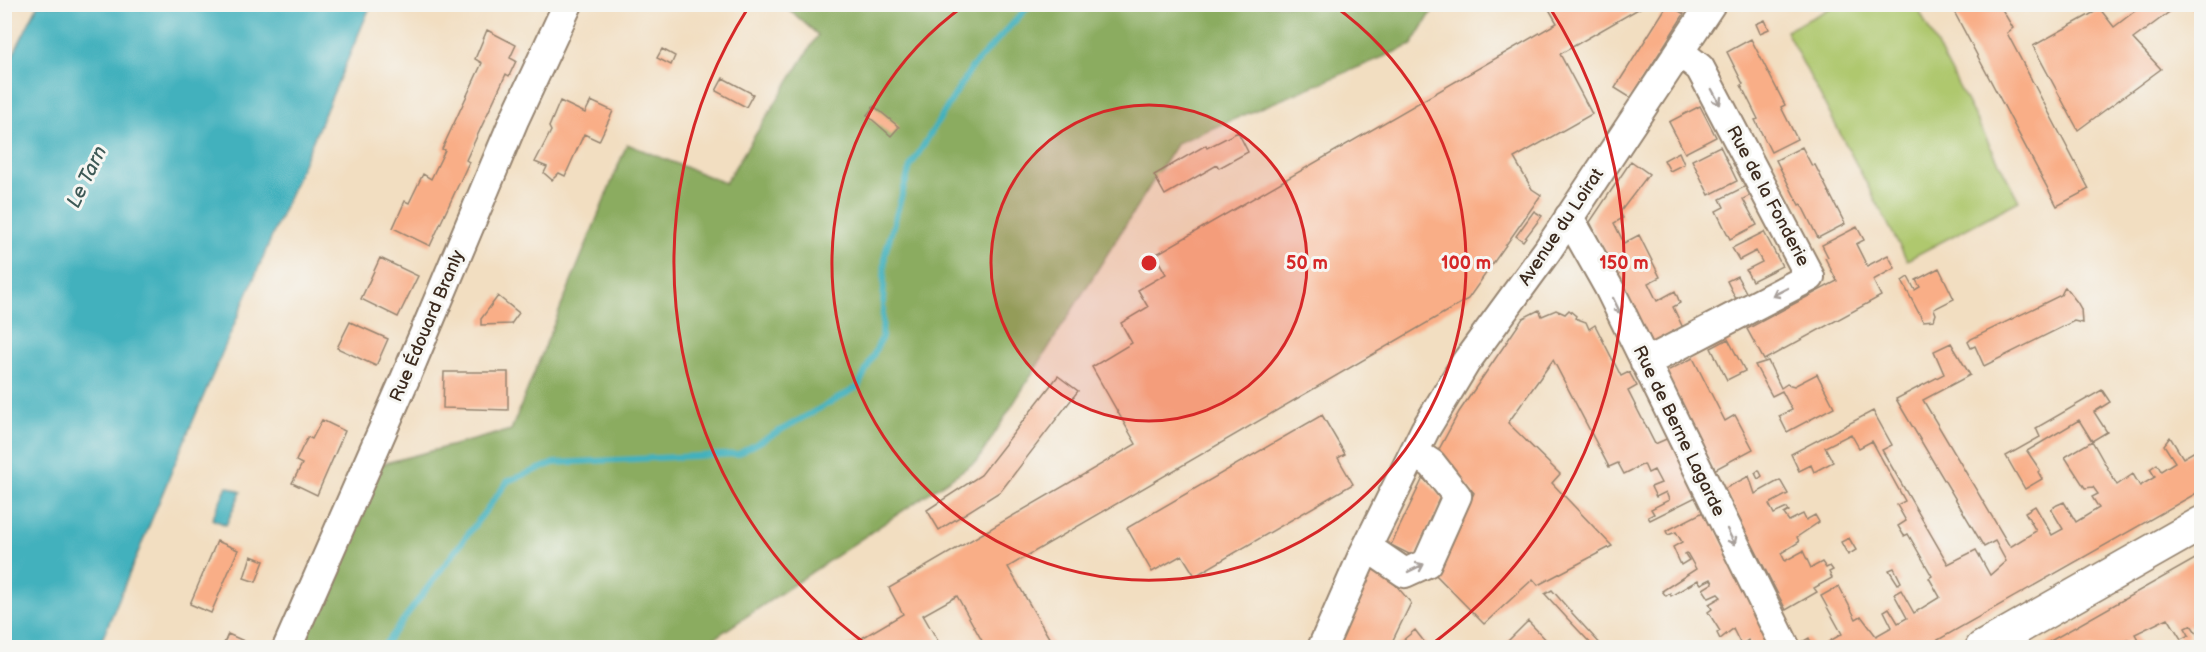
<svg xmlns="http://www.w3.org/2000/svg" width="2206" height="652" font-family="'Balsamiq Sans',sans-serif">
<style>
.green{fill:#afc86e;stroke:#757946;stroke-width:1.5}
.forest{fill:#8bac61;stroke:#636b40;stroke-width:1.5}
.water{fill:#42b1bd;stroke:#3e6e6e;stroke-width:1.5}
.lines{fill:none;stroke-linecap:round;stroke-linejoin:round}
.stream{stroke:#42b1bd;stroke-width:6}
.building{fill:#f9ae87}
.minor-casing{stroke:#968470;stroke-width:32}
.major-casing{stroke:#968470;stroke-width:36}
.minor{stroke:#fff;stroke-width:28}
.major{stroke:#fff;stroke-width:33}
.oneway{stroke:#a79f9a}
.ring{fill:none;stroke:#d62828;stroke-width:3}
.labels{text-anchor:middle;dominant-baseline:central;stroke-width:6;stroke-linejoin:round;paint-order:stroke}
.street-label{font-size:18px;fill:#3b2a1e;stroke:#f6f6f2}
.water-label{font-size:20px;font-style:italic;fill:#3d5956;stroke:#f6f6f2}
.centre{fill:#d62828;stroke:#f6f6f2;stroke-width:3}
.ring-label{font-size:18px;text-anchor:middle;font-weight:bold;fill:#d62828;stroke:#f6f6f2;stroke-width:6;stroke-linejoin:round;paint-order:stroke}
</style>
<rect width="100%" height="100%" fill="#f6f6f2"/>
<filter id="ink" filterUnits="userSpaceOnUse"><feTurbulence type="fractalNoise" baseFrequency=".0167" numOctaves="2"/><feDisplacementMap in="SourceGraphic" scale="12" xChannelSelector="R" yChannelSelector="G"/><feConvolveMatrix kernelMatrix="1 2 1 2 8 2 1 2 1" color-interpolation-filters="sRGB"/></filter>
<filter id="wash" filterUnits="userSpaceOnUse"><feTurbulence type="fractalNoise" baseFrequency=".008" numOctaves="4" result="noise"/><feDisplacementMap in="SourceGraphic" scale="24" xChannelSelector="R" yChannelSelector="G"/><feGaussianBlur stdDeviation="1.35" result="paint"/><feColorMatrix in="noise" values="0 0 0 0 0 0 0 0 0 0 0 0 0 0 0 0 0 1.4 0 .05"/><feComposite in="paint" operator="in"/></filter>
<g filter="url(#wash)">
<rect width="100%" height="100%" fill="#f2dec1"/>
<path class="green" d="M 1838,4 L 1916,5 L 2019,201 L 1907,260 L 1786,31 Z"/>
<path class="forest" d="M 784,5 L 1436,5 L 1412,45 L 1177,143 L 978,460 L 701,647 L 302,648 L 378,465 L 511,430 L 627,144 L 725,183 L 818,35 Z"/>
<path class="water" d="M 38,5 L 371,5 L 178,456 L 99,647 L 5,647 L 5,71 Z
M 227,486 L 241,492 L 226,525 L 212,519 Z"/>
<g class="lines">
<path class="stream" d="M 382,648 L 508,481 L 554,463 L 738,454 L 858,387 L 882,337 L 885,254 L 910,167 L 972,67 L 1031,4"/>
</g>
<g id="blocks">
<path class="building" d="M 1546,4 L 1647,4 L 1560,54 L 1592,114 L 1514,158 L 1532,189 L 1541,195 L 1468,299 L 1008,567 L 1055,648 L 986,648 L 957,596 L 923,615 L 942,648 L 845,648 L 903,614 L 889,588 L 1136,444 L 1092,367 L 1132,343 L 1121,323 L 1148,307 L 1138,290 L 1166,274 L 1155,255 L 1557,23 Z
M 1668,4 L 1684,14 L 1631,98 L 1615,88 Z
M 1950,4 L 1999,4 L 2013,28 L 2007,33 L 2089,189 L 2057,206 Z
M 2144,4 L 2180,4 L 2133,39 L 2161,69 L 2078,130 L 2033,46 L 2100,9 L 2114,27 Z
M 2189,4 L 2202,4 L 2202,23 Z
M 1765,20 L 1769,29 L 1760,33 L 1756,24 Z
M 487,30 L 516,45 L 510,58 L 516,61 L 509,76 L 506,74 L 466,160 L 469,162 L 430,246 L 393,228 L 405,201 L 409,203 L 423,174 L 431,179 L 445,150 L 442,149 L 482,63 L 475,59 Z
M 1751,39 L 1785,105 L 1781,107 L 1797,139 L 1771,152 L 1755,120 L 1758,119 L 1741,85 L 1743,84 L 1727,52 Z
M 662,49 L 675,56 L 671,65 L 657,58 Z
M 723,78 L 753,94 L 746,107 L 716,91 Z
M 560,101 L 585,113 L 591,101 L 613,111 L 599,141 L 584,134 L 565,176 L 559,173 L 552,180 L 544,173 L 547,167 L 535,162 L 551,131 L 549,127 Z
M 874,106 L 899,127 L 891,136 L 867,115 Z
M 1700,106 L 1716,137 L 1685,153 L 1669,122 Z
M 1238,132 L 1248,152 L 1219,168 L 1217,165 L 1165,195 L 1154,175 L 1206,145 L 1207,148 Z
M 1720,146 L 1737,181 L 1709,195 L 1692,160 Z
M 1802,147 L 1812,166 L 1815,165 L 1845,224 L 1818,238 L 1801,204 L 1799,205 L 1776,160 Z
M 1679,152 L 1684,164 L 1670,171 L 1664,160 Z
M 1631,161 L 1649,174 L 1620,212 L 1623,218 L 1614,223 L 1624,243 L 1639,235 L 1660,277 L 1648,283 L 1657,301 L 1675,291 L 1680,303 L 1673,307 L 1683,328 L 1651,344 L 1590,222 Z
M 1750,184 L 1755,193 L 1743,199 L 1757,225 L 1730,239 L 1716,211 L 1724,207 L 1720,199 Z
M 1534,211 L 1542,216 L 1523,241 L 1516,236 Z
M 1857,227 L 1864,240 L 1856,244 L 1867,266 L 1888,255 L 1895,268 L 1873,280 L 1881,296 L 1764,360 L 1747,329 L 1837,281 L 1825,258 L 1828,257 L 1822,245 Z
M 1764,232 L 1782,266 L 1752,281 L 1746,270 L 1762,262 L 1756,251 L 1739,260 L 1732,248 Z
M 380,258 L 418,276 L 398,317 L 361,299 Z
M 1939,268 L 1954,299 L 1934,309 L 1936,314 L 1934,320 L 1923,321 L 1902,281 L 1908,277 L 1915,290 L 1920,287 L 1916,280 Z
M 1737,276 L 1747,294 L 1736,299 L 1727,281 Z
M 2065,287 L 2077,302 L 2081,309 L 2082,323 L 2074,321 L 1984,366 L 1975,346 L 1971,348 L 1968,342 L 1971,339 L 2061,295 Z
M 498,296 L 519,313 L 511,324 L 481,325 L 481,319 Z
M 1539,310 L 1542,316 L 1556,310 L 1565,314 L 1569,310 L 1576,316 L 1575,318 L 1586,322 L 1589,329 L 1595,325 L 1621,376 L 1629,372 L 1637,386 L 1628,391 L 1655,444 L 1671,437 L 1700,495 L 1650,520 L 1648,517 L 1654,514 L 1651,509 L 1669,500 L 1666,492 L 1656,497 L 1651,487 L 1661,483 L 1654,470 L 1648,473 L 1644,464 L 1624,474 L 1618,463 L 1609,467 L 1553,360 L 1508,423 L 1560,474 L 1552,483 L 1612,546 L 1538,585 L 1533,579 L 1484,624 L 1432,571 L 1442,563 L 1474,493 L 1437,453 L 1459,412 L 1523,318 Z
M 350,322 L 388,339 L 376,366 L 337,348 Z
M 1728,339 L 1745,371 L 1727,380 L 1711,348 Z
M 1951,343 L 1970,375 L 1923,400 L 2010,547 L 2036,531 L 2025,512 L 2035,506 L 2052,535 L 2063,529 L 2051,509 L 2057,505 L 2064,502 L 2076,522 L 2099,508 L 2092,497 L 2098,494 L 2093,487 L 2085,488 L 2065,457 L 2092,441 L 2117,485 L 2133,474 L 2140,486 L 2155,477 L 2150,469 L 2157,464 L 2161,471 L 2175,462 L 2164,445 L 2170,437 L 2183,458 L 2202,447 L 2202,490 L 1924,648 L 1818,648 L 1842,634 L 1821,596 L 1839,586 L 1856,619 L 1861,616 L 1876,636 L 1892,627 L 1884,611 L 1889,608 L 1898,623 L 1907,618 L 1894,594 L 1901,590 L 1914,613 L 1940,597 L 1929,578 L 1932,576 L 1908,534 L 1904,536 L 1898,526 L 1906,521 L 1897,505 L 1905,501 L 1872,441 L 1859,448 L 1851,434 L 1825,447 L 1833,462 L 1814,472 L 1811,465 L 1799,471 L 1791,454 L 1873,411 L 1892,445 L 1882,450 L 1948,564 L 1976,550 L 1990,575 L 2006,561 L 1995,541 L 1984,547 L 1896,399 L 1944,374 L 1934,351 Z
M 1693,358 L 1725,421 L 1735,415 L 1753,449 L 1714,470 L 1665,372 Z
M 1768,361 L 1781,388 L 1787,384 L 1794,386 L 1817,374 L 1834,407 L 1787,432 L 1779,416 L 1792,410 L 1782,391 L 1772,396 L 1755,365 Z
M 444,372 L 508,372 L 508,410 L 443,408 Z
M 1058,376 L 1078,391 L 1001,491 L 939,530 L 927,510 L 981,475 Z
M 2102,390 L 2110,402 L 2094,412 L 2107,432 L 2092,441 L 2079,420 L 2027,451 L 2040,470 L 2038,472 L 2042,479 L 2025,489 L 2006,456 L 2040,437 L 2036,428 Z
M 1322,415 L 1345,454 L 1338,458 L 1353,484 L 1195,576 L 1182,555 L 1152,572 L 1127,528 Z
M 322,420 L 345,431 L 317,495 L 292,483 L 302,464 L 296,461 L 302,448 L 308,437 L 312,439 Z
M 1759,470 L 1762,476 L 1758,479 L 1755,473 Z
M 1749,476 L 1755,494 L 1780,480 L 1788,494 L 1769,504 L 1774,514 L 1787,508 L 1789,511 L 1784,514 L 1789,521 L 1803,514 L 1806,520 L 1815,515 L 1819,522 L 1797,537 L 1799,542 L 1781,553 L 1785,561 L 1803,551 L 1811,568 L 1822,562 L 1826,568 L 1830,566 L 1833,570 L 1829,572 L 1832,578 L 1814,588 L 1817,592 L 1786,610 L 1724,489 Z
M 1423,478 L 1443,499 L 1415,557 L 1391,545 Z
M 1707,510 L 1774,648 L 1752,648 L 1748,640 L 1741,645 L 1733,629 L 1720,639 L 1717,633 L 1720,631 L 1708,612 L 1712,609 L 1709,604 L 1721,597 L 1718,594 L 1709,598 L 1703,589 L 1713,583 L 1711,579 L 1701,584 L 1698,580 L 1671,596 L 1670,593 L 1666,596 L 1662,591 L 1696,569 L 1687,553 L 1685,554 L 1689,560 L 1681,565 L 1673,547 L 1682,542 L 1676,532 L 1668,535 L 1666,531 Z
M 1849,538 L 1856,550 L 1848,555 L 1841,542 Z
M 217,541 L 238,550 L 211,613 L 190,604 Z
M 2202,555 L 2202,641 L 2191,625 L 2185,628 L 2189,635 L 2181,639 L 2168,618 L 2135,634 L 2143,648 L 2133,648 L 2128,640 L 2116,648 L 2038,648 Z
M 251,556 L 264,561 L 256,582 L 244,578 Z
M 1370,568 L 1390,578 L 1411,603 L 1389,648 L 1334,648 Z
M 1894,568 L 1901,582 L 1898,584 L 1889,570 Z
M 1552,590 L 1572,613 L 1604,648 L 1595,648 L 1566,617 L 1545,594 Z
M 1528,621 L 1554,648 L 1501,648 Z
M 1415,630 L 1429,648 L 1394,648 L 1402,641 Z
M 228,634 L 246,642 L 244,648 L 222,648 Z
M 1809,638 L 1814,648 L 1805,648 L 1802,642 Z"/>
</g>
</g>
<g filter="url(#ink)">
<use href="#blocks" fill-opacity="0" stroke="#968470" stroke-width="1.5"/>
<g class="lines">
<defs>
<path id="minor" d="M 1569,217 L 1609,288 L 1786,648
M 1645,363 L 1810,277 L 1700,68 L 1680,52
M 1367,547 L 1405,573 L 1427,563 L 1457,496 L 1432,464 L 1414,452
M 287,648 L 405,379 L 514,120 L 568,4
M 1322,648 L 1362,557 L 1425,430 L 1466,362 L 1547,251 L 1711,4"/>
<path id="major" d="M 1982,648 L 2202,523"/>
</defs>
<use href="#minor" class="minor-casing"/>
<use href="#major" class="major-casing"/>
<use href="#minor" class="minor"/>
<use href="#major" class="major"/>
</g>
<defs><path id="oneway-shaft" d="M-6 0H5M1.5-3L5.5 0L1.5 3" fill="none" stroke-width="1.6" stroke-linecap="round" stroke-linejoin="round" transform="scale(1.5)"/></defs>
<g class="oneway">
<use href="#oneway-shaft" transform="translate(1716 97) rotate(62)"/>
<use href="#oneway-shaft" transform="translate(1780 292) rotate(153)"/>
<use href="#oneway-shaft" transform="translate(1617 306) rotate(64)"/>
<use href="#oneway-shaft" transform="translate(1731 537) rotate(64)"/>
<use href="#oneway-shaft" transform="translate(1416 568) rotate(-26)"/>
</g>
</g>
<circle cx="1149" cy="263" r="158" fill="#d62828" fill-opacity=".12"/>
<g class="ring">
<circle cx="1149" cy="263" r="158"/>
<path d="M1333 5A317 317 0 1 1 965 5"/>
<path d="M870 647A475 475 0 0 1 748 8M1550 8A475 475 0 0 1 1428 647"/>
</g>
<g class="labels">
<g class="street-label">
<text transform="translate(1768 196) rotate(62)">Rue de la Fonderie</text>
<text transform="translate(1561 227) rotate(-56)">Avenue du Loirat</text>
<text transform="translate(427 326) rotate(-67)">Rue Édouard Branly</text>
<text transform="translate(1679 431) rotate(64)">Rue de Berne Lagarde</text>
</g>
<g class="water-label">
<text transform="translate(87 177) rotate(-64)">Le Tarn</text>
</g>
</g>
<circle cx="1149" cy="263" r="9" class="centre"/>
<g class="ring-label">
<text x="1307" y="269">50 m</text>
<text x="1466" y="269">100 m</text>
<text x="1624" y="269">150 m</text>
</g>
<rect width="2206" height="652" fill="none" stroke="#f6f6f2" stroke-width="24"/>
</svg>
